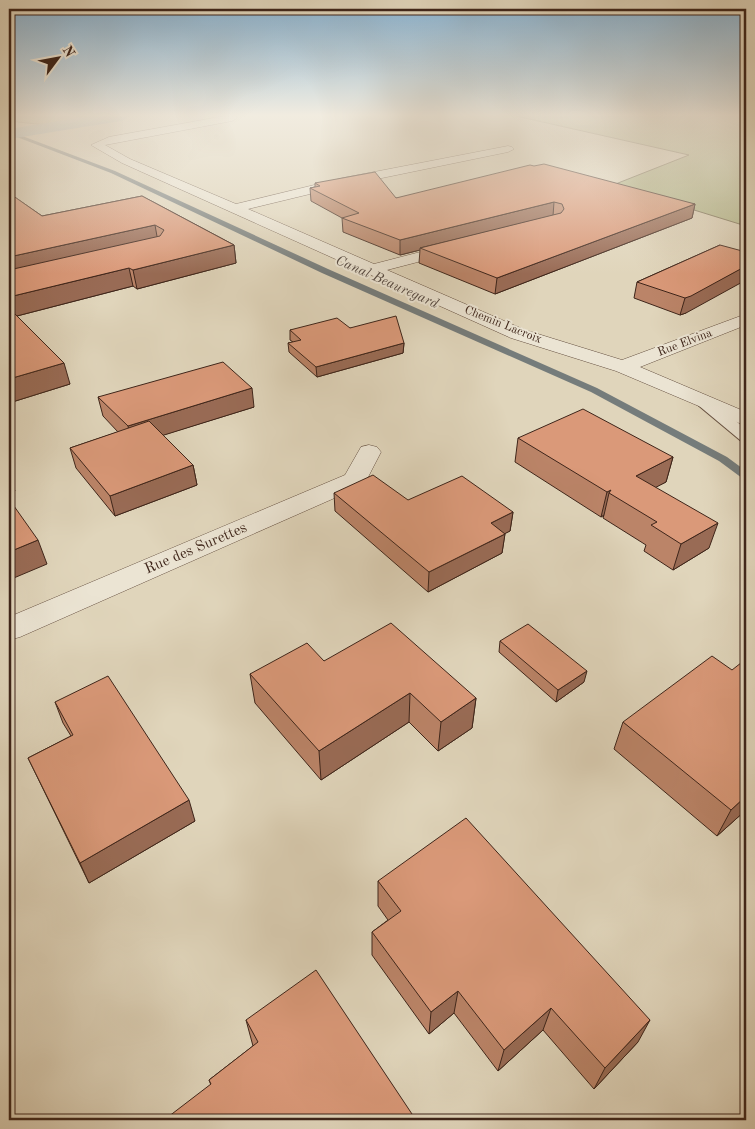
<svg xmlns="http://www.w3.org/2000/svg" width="755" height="1129" font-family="'Old Standard TT',serif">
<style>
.green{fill:#b6bc8d;stroke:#7a7054}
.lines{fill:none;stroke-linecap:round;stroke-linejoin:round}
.stream{fill:#757c7b;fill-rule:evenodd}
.canal{fill:#99b6bc;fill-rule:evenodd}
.lane-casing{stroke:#665142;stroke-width:2}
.street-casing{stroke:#665142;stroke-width:1}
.lane{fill:#ebe4d3;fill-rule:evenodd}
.street{fill:#ebe4d3;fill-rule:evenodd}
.wall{fill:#bb8468;stroke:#3e251a}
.shaded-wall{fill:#996b55;stroke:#3e251a}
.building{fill:#da9979;stroke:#3e251a}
.labels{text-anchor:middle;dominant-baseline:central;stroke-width:4;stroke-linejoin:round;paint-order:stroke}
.far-street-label{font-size:12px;fill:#3e251a;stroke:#ebe4d3}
.far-water-label{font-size:14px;font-style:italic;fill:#554942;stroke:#ebe4d3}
.street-label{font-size:15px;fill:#3e251a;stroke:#ebe4d3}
</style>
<rect width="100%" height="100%" fill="#e0d5bb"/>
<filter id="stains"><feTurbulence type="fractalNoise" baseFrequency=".004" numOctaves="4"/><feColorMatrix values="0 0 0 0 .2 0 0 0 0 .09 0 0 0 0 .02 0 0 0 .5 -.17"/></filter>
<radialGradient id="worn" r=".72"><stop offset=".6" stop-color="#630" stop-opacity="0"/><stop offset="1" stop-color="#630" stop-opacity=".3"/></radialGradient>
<path class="green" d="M 9,116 L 101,116 L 46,125 L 9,121 Z
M 516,116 L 746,116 L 746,226 L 613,185 L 689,155 Z"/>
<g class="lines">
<path class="stream" d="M 9,131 L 115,171 L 328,269 L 597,388 L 727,457 L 746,471 L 746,479 L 742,478 L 719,461 L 591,392 L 322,273 L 111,173 L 9,134 Z"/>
<path class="canal" d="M 90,116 L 128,116 L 126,119 L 121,121 L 9,139 L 9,129 Z"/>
<defs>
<path id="lane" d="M 703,397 L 708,399 L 746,429 L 746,442 L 740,440 L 698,405 L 695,402 L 698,399 Z"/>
<path id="street" d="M 225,116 L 236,116 L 237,118 L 232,121 L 105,145 L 130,159 L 236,204 L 343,178 L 508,146 L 512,147 L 514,149 L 508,152 L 343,186 L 248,209 L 374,264 L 455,243 L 460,245 L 463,248 L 460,251 L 387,270 L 525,330 L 622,360 L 746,314 L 746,325 L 640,367 L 746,412 L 746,426 L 616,371 L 511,338 L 122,163 L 91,145 L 109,137 Z
M 369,445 L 377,447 L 381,452 L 364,485 L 20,637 L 9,640 L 9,617 L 345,475 L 361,447 Z"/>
</defs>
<use href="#lane" class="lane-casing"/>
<use href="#street" class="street-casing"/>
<use href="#lane" class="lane"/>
<use href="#street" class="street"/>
</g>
<path class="wall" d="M 315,183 L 396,198 L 695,204 L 692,218 L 495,294 L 419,263 L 420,250 L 400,255 L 343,232 L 342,218 L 311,201 L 310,188 L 315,187 Z
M 9,193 L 42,216 L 142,196 L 234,245 L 236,263 L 137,289 L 133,286 L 17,316 L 70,384 L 9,403 Z
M 720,245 L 686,313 L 680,315 L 634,298 L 637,282 Z
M 350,328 L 404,343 L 403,353 L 317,377 L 289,352 L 288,343 L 293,342 L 290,340 L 290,330 Z
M 98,397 L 254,407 L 163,435 L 193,465 L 197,485 L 115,516 L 76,468 L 70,448 L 118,432 L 103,416 Z
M 518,438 L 673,457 L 666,482 L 655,487 L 709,548 L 673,570 L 644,551 L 646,545 L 603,518 L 604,515 L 601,517 L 515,462 Z
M 334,493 L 513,512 L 510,531 L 505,533 L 502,553 L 428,592 L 335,511 Z
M 500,641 L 584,682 L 556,702 L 499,652 Z
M 324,661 L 476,698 L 472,728 L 438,751 L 409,722 L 321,780 L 255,703 L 250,674 Z
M 55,702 L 195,821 L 89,883 L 28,758 L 71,736 L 63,723 Z
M 623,722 L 746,810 L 717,836 L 614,749 Z
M 378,881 L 638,1042 L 594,1089 L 543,1030 L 498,1071 L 454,1013 L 429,1034 L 372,955 L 372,932 L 388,920 L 378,906 Z
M 246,1020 L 416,1120 L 211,1085 L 209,1080 L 253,1046 Z"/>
<path class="shaded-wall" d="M 554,202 L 553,216 L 420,248 L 420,250 L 400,255 L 400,240 Z
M 695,204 L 692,218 L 495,294 L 497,278 Z
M 155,225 L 158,242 L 9,276 L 9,257 Z
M 234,245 L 236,263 L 137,289 L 133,270 Z
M 746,266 L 746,280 L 686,313 L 680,315 L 685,298 Z
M 129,268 L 133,286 L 9,318 L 9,297 Z
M 404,343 L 403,353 L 317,377 L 316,367 Z
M 64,363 L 70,384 L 9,403 L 9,379 Z
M 252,388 L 254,407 L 132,445 L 128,426 Z
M 673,457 L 666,482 L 630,501 L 636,476 Z
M 193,465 L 197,485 L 115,516 L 110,496 Z
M 9,474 L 15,491 L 9,493 Z
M 611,490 L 609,493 L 604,515 L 601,517 L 607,492 Z
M 513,512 L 510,531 L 489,542 L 491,523 Z
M 718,523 L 709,548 L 673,570 L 681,544 Z
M 505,534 L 502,553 L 428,592 L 429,572 Z
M 38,540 L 47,564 L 9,580 L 9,552 Z
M 587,671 L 584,682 L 556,702 L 558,690 Z
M 410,693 L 409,722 L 321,780 L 319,751 Z
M 476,698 L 472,728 L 438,751 L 441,722 Z
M 746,796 L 746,810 L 717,836 L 731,810 Z
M 189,800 L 195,821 L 89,883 L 80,863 Z
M 458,991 L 454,1013 L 429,1034 L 431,1012 Z
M 551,1008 L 543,1030 L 498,1071 L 504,1050 Z
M 650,1020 L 638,1042 L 594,1089 L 605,1068 Z"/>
<path class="building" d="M 544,164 L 695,204 L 497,278 L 420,248 L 561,213 L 564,209 L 562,204 L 554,202 L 400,240 L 342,218 L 359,213 L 310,188 L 320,186 L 315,183 L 375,172 L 396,198 L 530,165 L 534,166 Z
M 9,193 L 42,216 L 142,196 L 234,245 L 133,270 L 129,268 L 9,297 L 9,270 L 160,236 L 164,230 L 155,225 L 9,257 Z
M 720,245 L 746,252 L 746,266 L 691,296 L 685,298 L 637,282 Z
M 9,308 L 64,363 L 9,379 Z
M 396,316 L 404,343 L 316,367 L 288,343 L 301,340 L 290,330 L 337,318 L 350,328 Z
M 223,362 L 252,388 L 128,426 L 98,397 Z
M 583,409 L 673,457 L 636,476 L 718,523 L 681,544 L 651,525 L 657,522 L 609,493 L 611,490 L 607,492 L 518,438 Z
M 149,421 L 193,465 L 110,496 L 70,448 Z
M 373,475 L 408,500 L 462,476 L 513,512 L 491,523 L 505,534 L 429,572 L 334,493 Z
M 9,499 L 38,540 L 9,552 Z
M 391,623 L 476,698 L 441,722 L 410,693 L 319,751 L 250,674 L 307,643 L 324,661 Z
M 528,624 L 587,671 L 558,690 L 500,641 Z
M 712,656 L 732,670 L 746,659 L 746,796 L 731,810 L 623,722 Z
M 108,676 L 189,800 L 80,863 L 28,758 L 73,735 L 55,702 Z
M 466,818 L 650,1020 L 605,1068 L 551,1008 L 504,1050 L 458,991 L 431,1012 L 372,932 L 401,911 L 378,881 Z
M 316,970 L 416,1120 L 164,1120 L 211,1084 L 209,1080 L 258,1042 L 246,1020 Z"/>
<linearGradient id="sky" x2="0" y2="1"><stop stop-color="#88b5d6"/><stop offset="0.42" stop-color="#f1ece0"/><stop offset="1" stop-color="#f1ece0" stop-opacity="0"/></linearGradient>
<rect width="755" height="274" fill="url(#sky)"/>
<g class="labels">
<g class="far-street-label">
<text transform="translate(503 325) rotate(22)">Chemin Lacroix</text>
<text transform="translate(685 343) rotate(-21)">Rue Elvina</text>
</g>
<g class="far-water-label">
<text transform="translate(387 282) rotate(24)">Canal Beauregard</text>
</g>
<g class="street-label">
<text transform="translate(196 549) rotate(-23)">Rue des Surettes</text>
</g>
</g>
<rect width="755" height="1129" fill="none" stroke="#e0d5bb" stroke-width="30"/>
<rect x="10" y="10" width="735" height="1109" fill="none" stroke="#3e251a" stroke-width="2.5"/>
<rect x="15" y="15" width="725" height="1099" fill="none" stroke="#3e251a"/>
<g transform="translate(58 58) rotate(58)" stroke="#ebe4d3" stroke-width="4" paint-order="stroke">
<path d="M0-4L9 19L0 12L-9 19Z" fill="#3e251a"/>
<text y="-8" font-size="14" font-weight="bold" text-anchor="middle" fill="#3e251a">N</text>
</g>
<rect width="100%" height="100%" filter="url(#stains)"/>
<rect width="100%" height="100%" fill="url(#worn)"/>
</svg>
